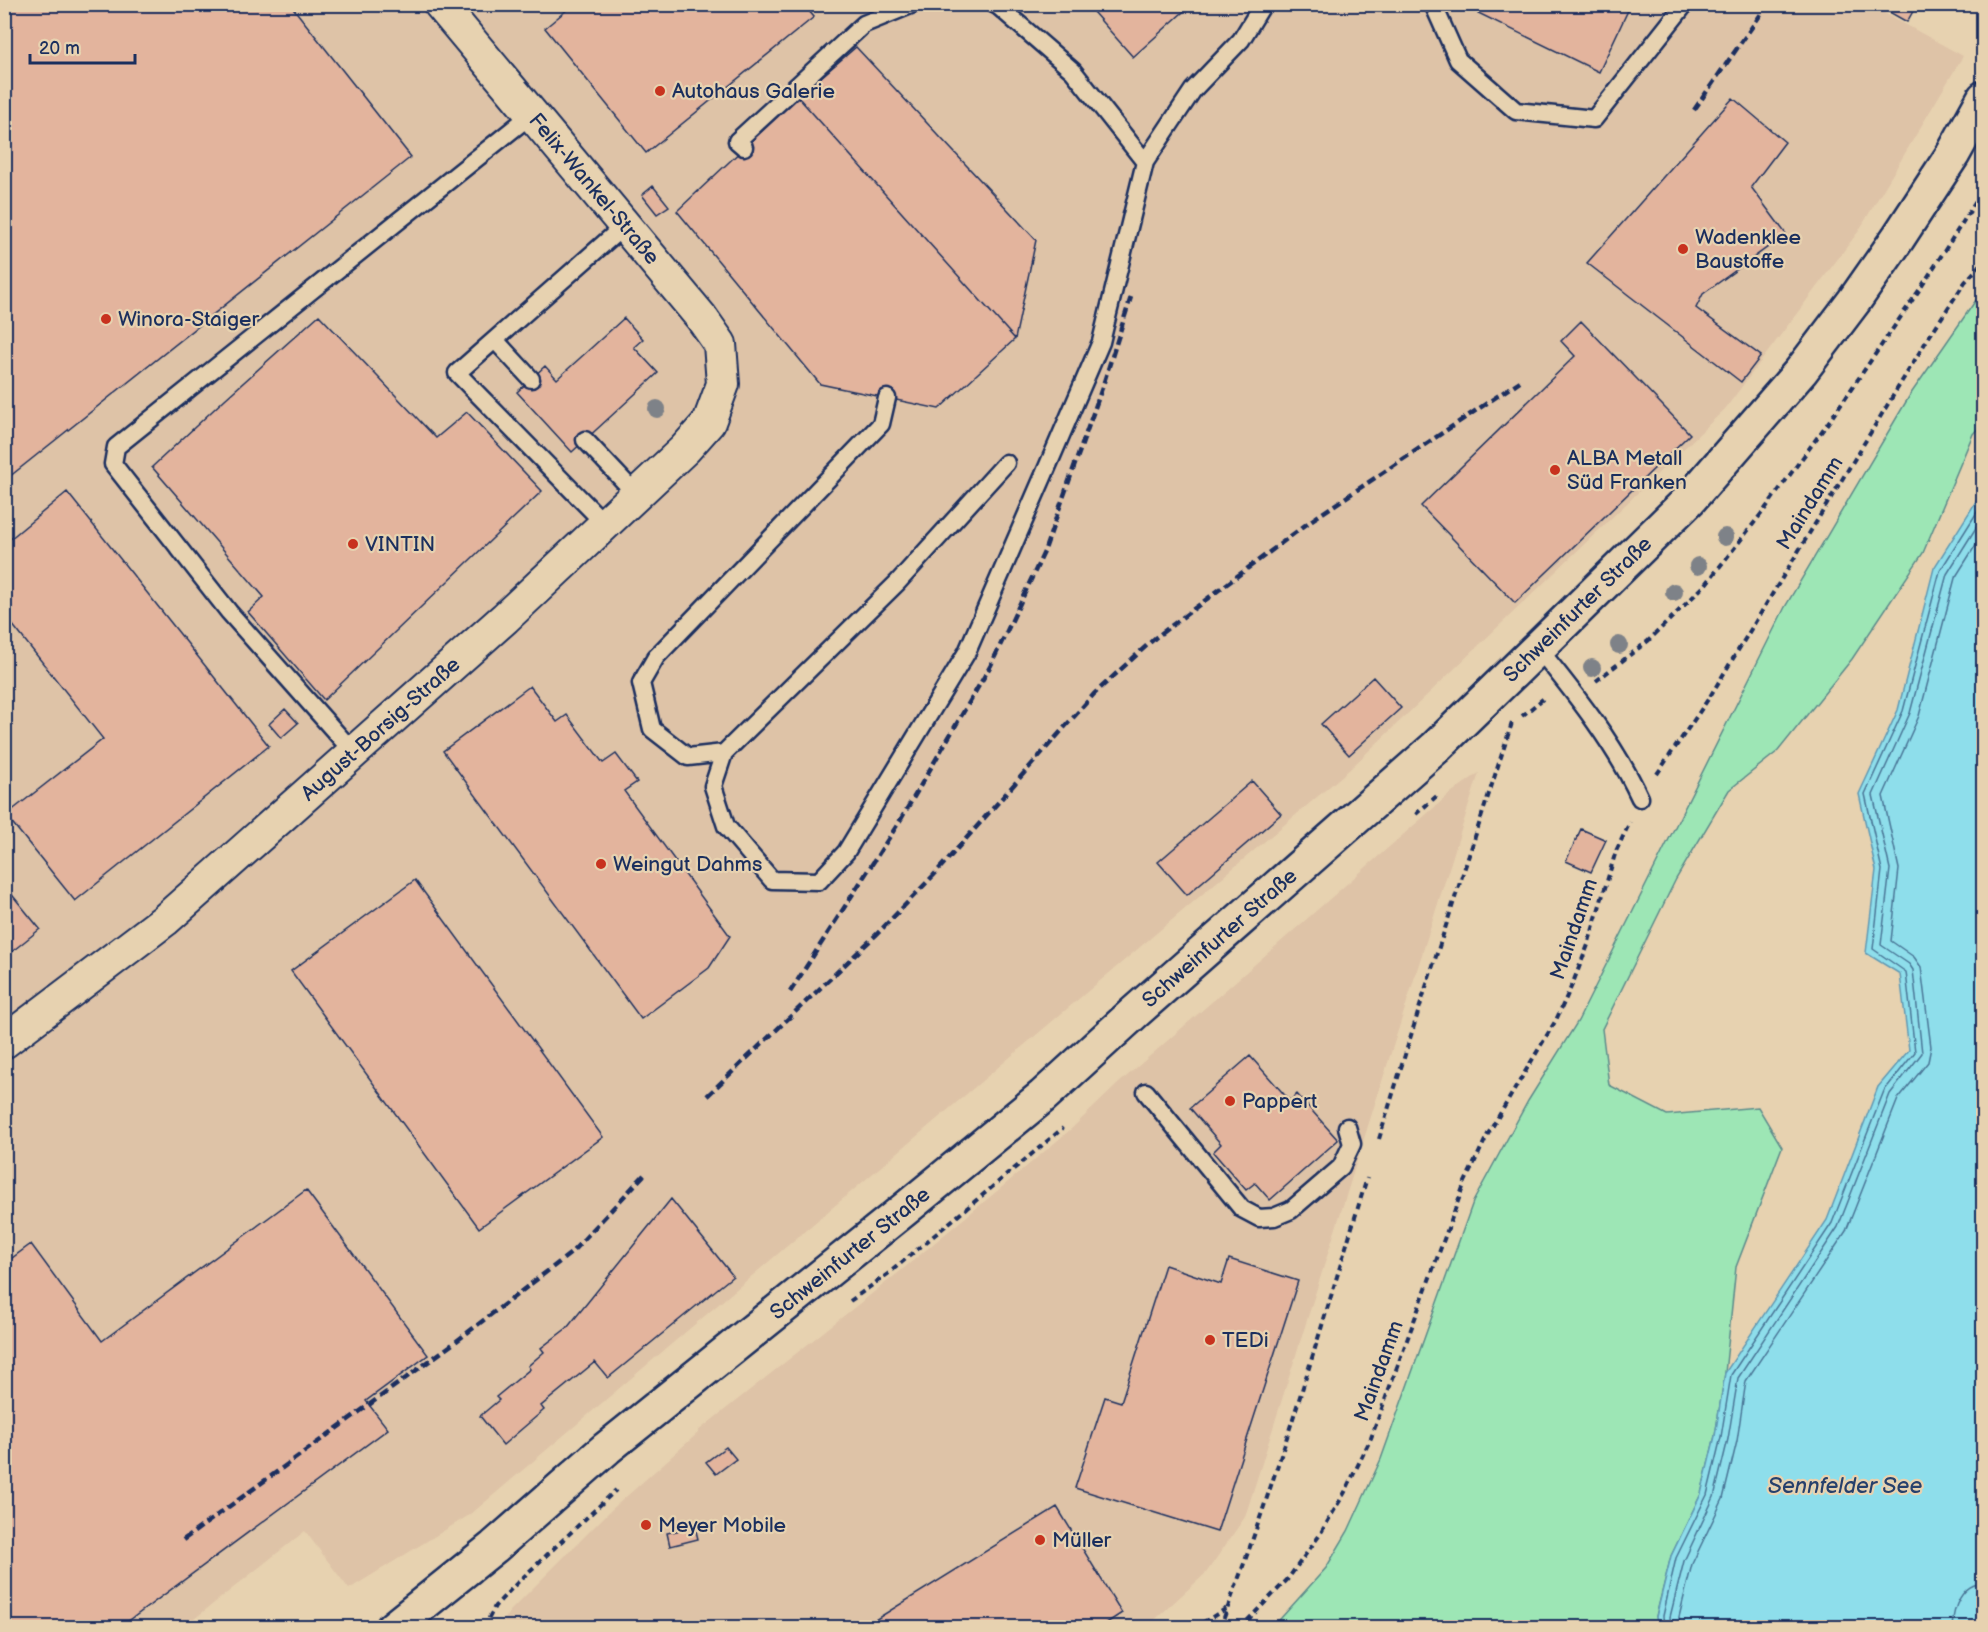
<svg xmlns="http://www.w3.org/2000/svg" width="1988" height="1632" font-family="'Balsamiq Sans',sans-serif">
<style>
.built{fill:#dec3a7}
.green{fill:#9de6b5;stroke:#5c8a8a;stroke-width:1.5}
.water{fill:#8edeeb;stroke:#6098b3;stroke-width:1.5}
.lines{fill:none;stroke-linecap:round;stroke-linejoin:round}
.shore{stroke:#497596;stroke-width:1.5}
.building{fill:#e3b49d;stroke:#1b2f5e;stroke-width:1.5}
.service-casing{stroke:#1b2f5e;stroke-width:21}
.minor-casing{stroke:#1b2f5e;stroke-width:36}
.secondary-casing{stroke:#1b2f5e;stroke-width:38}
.path{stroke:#1b2f5e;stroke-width:4;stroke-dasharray:6 4.5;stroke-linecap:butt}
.service{stroke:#e7d2b0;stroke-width:16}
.minor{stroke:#e7d2b0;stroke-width:32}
.secondary{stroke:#e7d2b0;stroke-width:33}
.rail{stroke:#1b2f5e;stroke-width:4.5;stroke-dasharray:9 4.5;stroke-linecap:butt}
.tree{fill:#7e8288}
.poi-dot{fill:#c8321e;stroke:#e7d2b0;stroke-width:2}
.labels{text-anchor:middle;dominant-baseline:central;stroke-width:4.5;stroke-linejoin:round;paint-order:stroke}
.poi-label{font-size:21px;fill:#1b2f5e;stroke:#e7d2b0;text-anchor:start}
.street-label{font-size:21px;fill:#1b2f5e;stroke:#e7d2b0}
.water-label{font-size:22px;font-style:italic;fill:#26406c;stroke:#e7d2b0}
</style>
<rect width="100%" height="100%" fill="#e7d2b0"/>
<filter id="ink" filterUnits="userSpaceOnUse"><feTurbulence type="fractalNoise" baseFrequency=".0167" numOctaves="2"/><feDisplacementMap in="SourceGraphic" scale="12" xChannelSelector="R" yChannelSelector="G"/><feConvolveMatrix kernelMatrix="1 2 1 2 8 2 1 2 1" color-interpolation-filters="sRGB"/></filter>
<g filter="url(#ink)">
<path class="built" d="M 1868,4 L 1963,56 L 1858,232 L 1725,409 L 1350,769 L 471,1514 L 349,1589 L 305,1531 L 184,1627 L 5,1628 L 5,5 Z
M 1479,773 L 1245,1517 L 1206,1573 L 1147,1627 L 499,1628 L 510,1611 L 610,1511 L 698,1433 L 698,1431 L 898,1273 L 1002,1187 L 1070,1130 L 1119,1083 L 1452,792 Z"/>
<path class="green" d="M 1983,290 L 1983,423 L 1973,434 L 1923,553 L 1852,659 L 1778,751 L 1729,790 L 1676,879 L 1602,1029 L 1609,1085 L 1667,1115 L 1758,1107 L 1782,1147 L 1736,1267 L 1725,1373 L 1715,1436 L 1701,1494 L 1671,1556 L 1656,1616 L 1658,1627 L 1272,1628 L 1326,1568 L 1348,1531 L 1381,1459 L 1473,1202 L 1528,1101 L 1578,1021 L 1785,607 L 1910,395 Z"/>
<path class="water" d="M 1983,478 L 1983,1596 L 1974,1627 L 1658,1627 L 1656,1617 L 1671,1556 L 1701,1494 L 1715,1436 L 1725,1373 L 1827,1220 L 1878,1087 L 1909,1050 L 1900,974 L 1866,953 L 1876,870 L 1859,794 L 1898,710 L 1934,568 L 1979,497 Z"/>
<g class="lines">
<path class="shore" d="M 1664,1628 L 1663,1616 L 1676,1558 L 1707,1495 L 1721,1437 L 1731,1375 L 1832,1223 L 1884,1091 L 1915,1052 L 1906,972 L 1873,949 L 1882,870 L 1865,794 L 1903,711 L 1940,571 L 1984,501
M 1671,1628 L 1670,1617 L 1684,1561 L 1714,1497 L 1728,1439 L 1738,1378 L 1838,1227 L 1890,1094 L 1922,1053 L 1913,970 L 1909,964 L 1881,945 L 1890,869 L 1873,795 L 1910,713 L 1947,574 L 1984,515
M 1680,1628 L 1679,1617 L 1692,1564 L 1723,1499 L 1737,1441 L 1746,1381 L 1846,1231 L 1898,1099 L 1928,1062 L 1931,1047 L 1921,967 L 1914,957 L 1891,941 L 1899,869 L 1883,796 L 1919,716 L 1955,578 L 1984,532
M 1952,1628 C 1953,1608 1961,1584 1984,1583"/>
</g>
<path class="building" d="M 4,4 L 290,4 L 411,157 L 4,481 Z
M 574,4 L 803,4 L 814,17 L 646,153 L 545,28 Z
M 1086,4 L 1192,4 L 1133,57 Z
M 1460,4 L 1631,4 L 1599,72 Z
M 1875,4 L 1917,4 L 1907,22 Z
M 856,47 L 1036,240 L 1015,339 L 798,97 Z
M 798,97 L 1015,339 L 939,409 L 820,384 L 677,211 Z
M 1733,98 L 1785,142 L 1751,187 L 1786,234 L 1703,294 L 1696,308 L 1761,356 L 1741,382 L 1587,263 Z
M 653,186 L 669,206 L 657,214 L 642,195 Z
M 319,315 L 436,438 L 467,412 L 542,491 L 324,700 L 248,612 L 264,597 L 152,467 L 225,399 Z
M 624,318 L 643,339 L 634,347 L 658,373 L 572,452 L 517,392 L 545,366 L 557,379 Z
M 1581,321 L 1690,434 L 1515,603 L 1421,506 L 1575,356 L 1561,341 Z
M 67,492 L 269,746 L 75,901 L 6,815 L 103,739 L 4,614 L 4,544 Z
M 1373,677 L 1401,708 L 1349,755 L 1321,724 Z
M 530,686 L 557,722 L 567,715 L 603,763 L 616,754 L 637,782 L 624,791 L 730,936 L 709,968 L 641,1019 L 443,751 Z
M 285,709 L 298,723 L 281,738 L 269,724 Z
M 1252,781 L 1281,814 L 1187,895 L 1158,862 Z
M 1581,829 L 1606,840 L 1591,872 L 1566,861 Z
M 415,880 L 603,1137 L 479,1228 L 291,971 Z
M 4,885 L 40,929 L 4,958 Z
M 1250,1056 L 1290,1101 L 1297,1094 L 1338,1140 L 1270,1200 L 1255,1183 L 1246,1190 L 1213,1152 L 1221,1144 L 1190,1108 Z
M 306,1190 L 428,1355 L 366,1401 L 388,1429 L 119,1628 L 4,1628 L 4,1264 L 31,1244 L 102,1341 Z
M 671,1199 L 733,1276 L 608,1378 L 595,1362 L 541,1406 L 544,1410 L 503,1445 L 480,1416 L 499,1400 L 496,1397 L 530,1369 L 528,1366 L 544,1352 L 541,1348 L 567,1328 Z
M 1229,1259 L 1298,1281 L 1217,1532 L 1075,1488 L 1105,1397 L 1121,1402 L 1165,1265 L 1221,1284 Z
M 726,1447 L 736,1459 L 716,1474 L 706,1462 Z
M 1057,1507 L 1122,1613 L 1099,1628 L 873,1628 L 870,1623 Z
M 695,1527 L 698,1539 L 670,1546 L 667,1533 Z"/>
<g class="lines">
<defs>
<path id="service" d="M 1433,4 L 1458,60 L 1516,111 L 1594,119 L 1685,4
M 744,147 L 737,141 L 864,24 L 913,4
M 1145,162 L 1193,90 L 1241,40 L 1263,4
M 495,340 L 531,379
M 887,398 L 881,424 L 656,657 L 641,683 L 652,729 L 688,757 L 724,753 L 897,583 L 1006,463
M 585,440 L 636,494
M 605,524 L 457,373 L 625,225
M 1538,648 C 1576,695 1615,744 1640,798
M 354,753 L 229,612 L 113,464 L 116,447 L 532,114
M 724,753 L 713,786 L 726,826 L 772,880 L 819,881 L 846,852 L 967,652 L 1043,477 L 1101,342 L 1145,162 L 1073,71 L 998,6 L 994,4
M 1146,1092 L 1242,1209 L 1259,1218 L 1274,1217 L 1291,1210 L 1341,1167 L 1352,1144 L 1347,1127"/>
<g id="minor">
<path id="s1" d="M 4,1042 L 165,920 L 505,618 L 685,449 L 709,422 L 723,384 L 720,344 L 701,317 L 440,4"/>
</g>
<g id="secondary">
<path id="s2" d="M 393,1628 L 494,1547 L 607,1448 L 905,1209 L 1043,1096 L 1134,1013 L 1435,748 L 1538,648 L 1689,500 L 1801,371 L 1854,301 L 1898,238 L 1953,154 L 1984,98"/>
</g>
</defs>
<use href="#service" class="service-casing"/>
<use href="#minor" class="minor-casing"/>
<use href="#secondary" class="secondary-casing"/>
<path class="path" d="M 1596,681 L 1648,641 L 1706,584 L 1765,509 L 1830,420 L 1920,289 L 1984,189
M 1522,716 L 1544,698
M 1657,774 L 1709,698 L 1927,340 L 1965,282 L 1984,261
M 1416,814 L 1438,795
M 1379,1139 L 1425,990 L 1512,723
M 850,1301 L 889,1273 L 1063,1128
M 484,1628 L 495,1606 L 518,1582 L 616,1490
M 1194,1628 L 1227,1608
M 1220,1628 C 1277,1480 1321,1328 1367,1178
M 1240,1628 L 1287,1580 L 1319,1536 L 1345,1492 L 1371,1438 L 1465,1182 L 1488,1134 L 1556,1020 L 1572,985 L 1588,945 L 1616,851 L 1630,822"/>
<use href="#service" class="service"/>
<use href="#minor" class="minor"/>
<use href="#secondary" class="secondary"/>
<path class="rail" d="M 1694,110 L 1768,4
M 790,992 L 901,819 L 991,665 L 1044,552 L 1103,385 L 1131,297
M 707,1096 L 877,934 L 933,876 L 1094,694 L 1155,638 L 1312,520 L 1520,381
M 183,1540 L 454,1343 L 571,1253 L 645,1174"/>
</g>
<g class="tree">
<circle cx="657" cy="409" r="9"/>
<circle cx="1725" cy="537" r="9"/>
<circle cx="1698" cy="566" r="9"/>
<circle cx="1674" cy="592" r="9"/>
<circle cx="1619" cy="645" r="9"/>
<circle cx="1592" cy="668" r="9"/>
</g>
</g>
<g class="poi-dot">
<circle cx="660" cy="91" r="6"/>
<circle cx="1683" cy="249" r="6"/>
<circle cx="106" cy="319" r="6"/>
<circle cx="1555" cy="470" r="6"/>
<circle cx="353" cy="544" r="6"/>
<circle cx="601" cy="864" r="6"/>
<circle cx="1230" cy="1101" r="6"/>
<circle cx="1210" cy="1340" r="6"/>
<circle cx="646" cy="1525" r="6"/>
<circle cx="1040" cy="1540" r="6"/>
</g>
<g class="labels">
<g class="poi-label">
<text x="672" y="91">Autohaus Galerie</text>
<text x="1695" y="237">Wadenklee<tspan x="1695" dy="24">Baustoffe</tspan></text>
<text x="118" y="319">Winora-Staiger</text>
<text x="1567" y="458">ALBA Metall<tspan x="1567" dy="24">Süd Franken</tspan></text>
<text x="365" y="544">VINTIN</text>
<text x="613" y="864">Weingut Dahms</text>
<text x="1242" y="1101">Pappert</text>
<text x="1222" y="1340">TEDi</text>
<text x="658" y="1525">Meyer Mobile</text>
<text x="1052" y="1540">Müller</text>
</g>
<g class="street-label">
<text transform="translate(594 189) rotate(50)">Felix-Wankel-Straße</text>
<text transform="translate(1810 503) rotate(-58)">Maindamm</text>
<text stroke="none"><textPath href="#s2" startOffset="1563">Schweinfurter Straße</textPath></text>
<text stroke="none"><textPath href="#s1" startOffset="490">August-Borsig-Straße</textPath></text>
<text transform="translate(1574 929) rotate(-71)">Maindamm</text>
<text stroke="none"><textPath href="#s2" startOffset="1077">Schweinfurter Straße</textPath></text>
<text stroke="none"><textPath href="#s2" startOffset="591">Schweinfurter Straße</textPath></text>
<text transform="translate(1379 1371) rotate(-70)">Maindamm</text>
</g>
<g class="water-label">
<text x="1845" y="1486">Sennfelder See</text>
</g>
</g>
<rect width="1988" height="1632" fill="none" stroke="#e7d2b0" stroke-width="24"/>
<rect x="12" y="12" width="1964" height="1608" fill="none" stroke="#1b2f5e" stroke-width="2" filter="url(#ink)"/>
<path d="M30 54v9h105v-9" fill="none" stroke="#1b2f5e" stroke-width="3"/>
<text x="39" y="54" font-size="18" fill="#1b2f5e" stroke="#e7d2b0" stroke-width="4.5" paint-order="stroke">20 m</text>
</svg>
